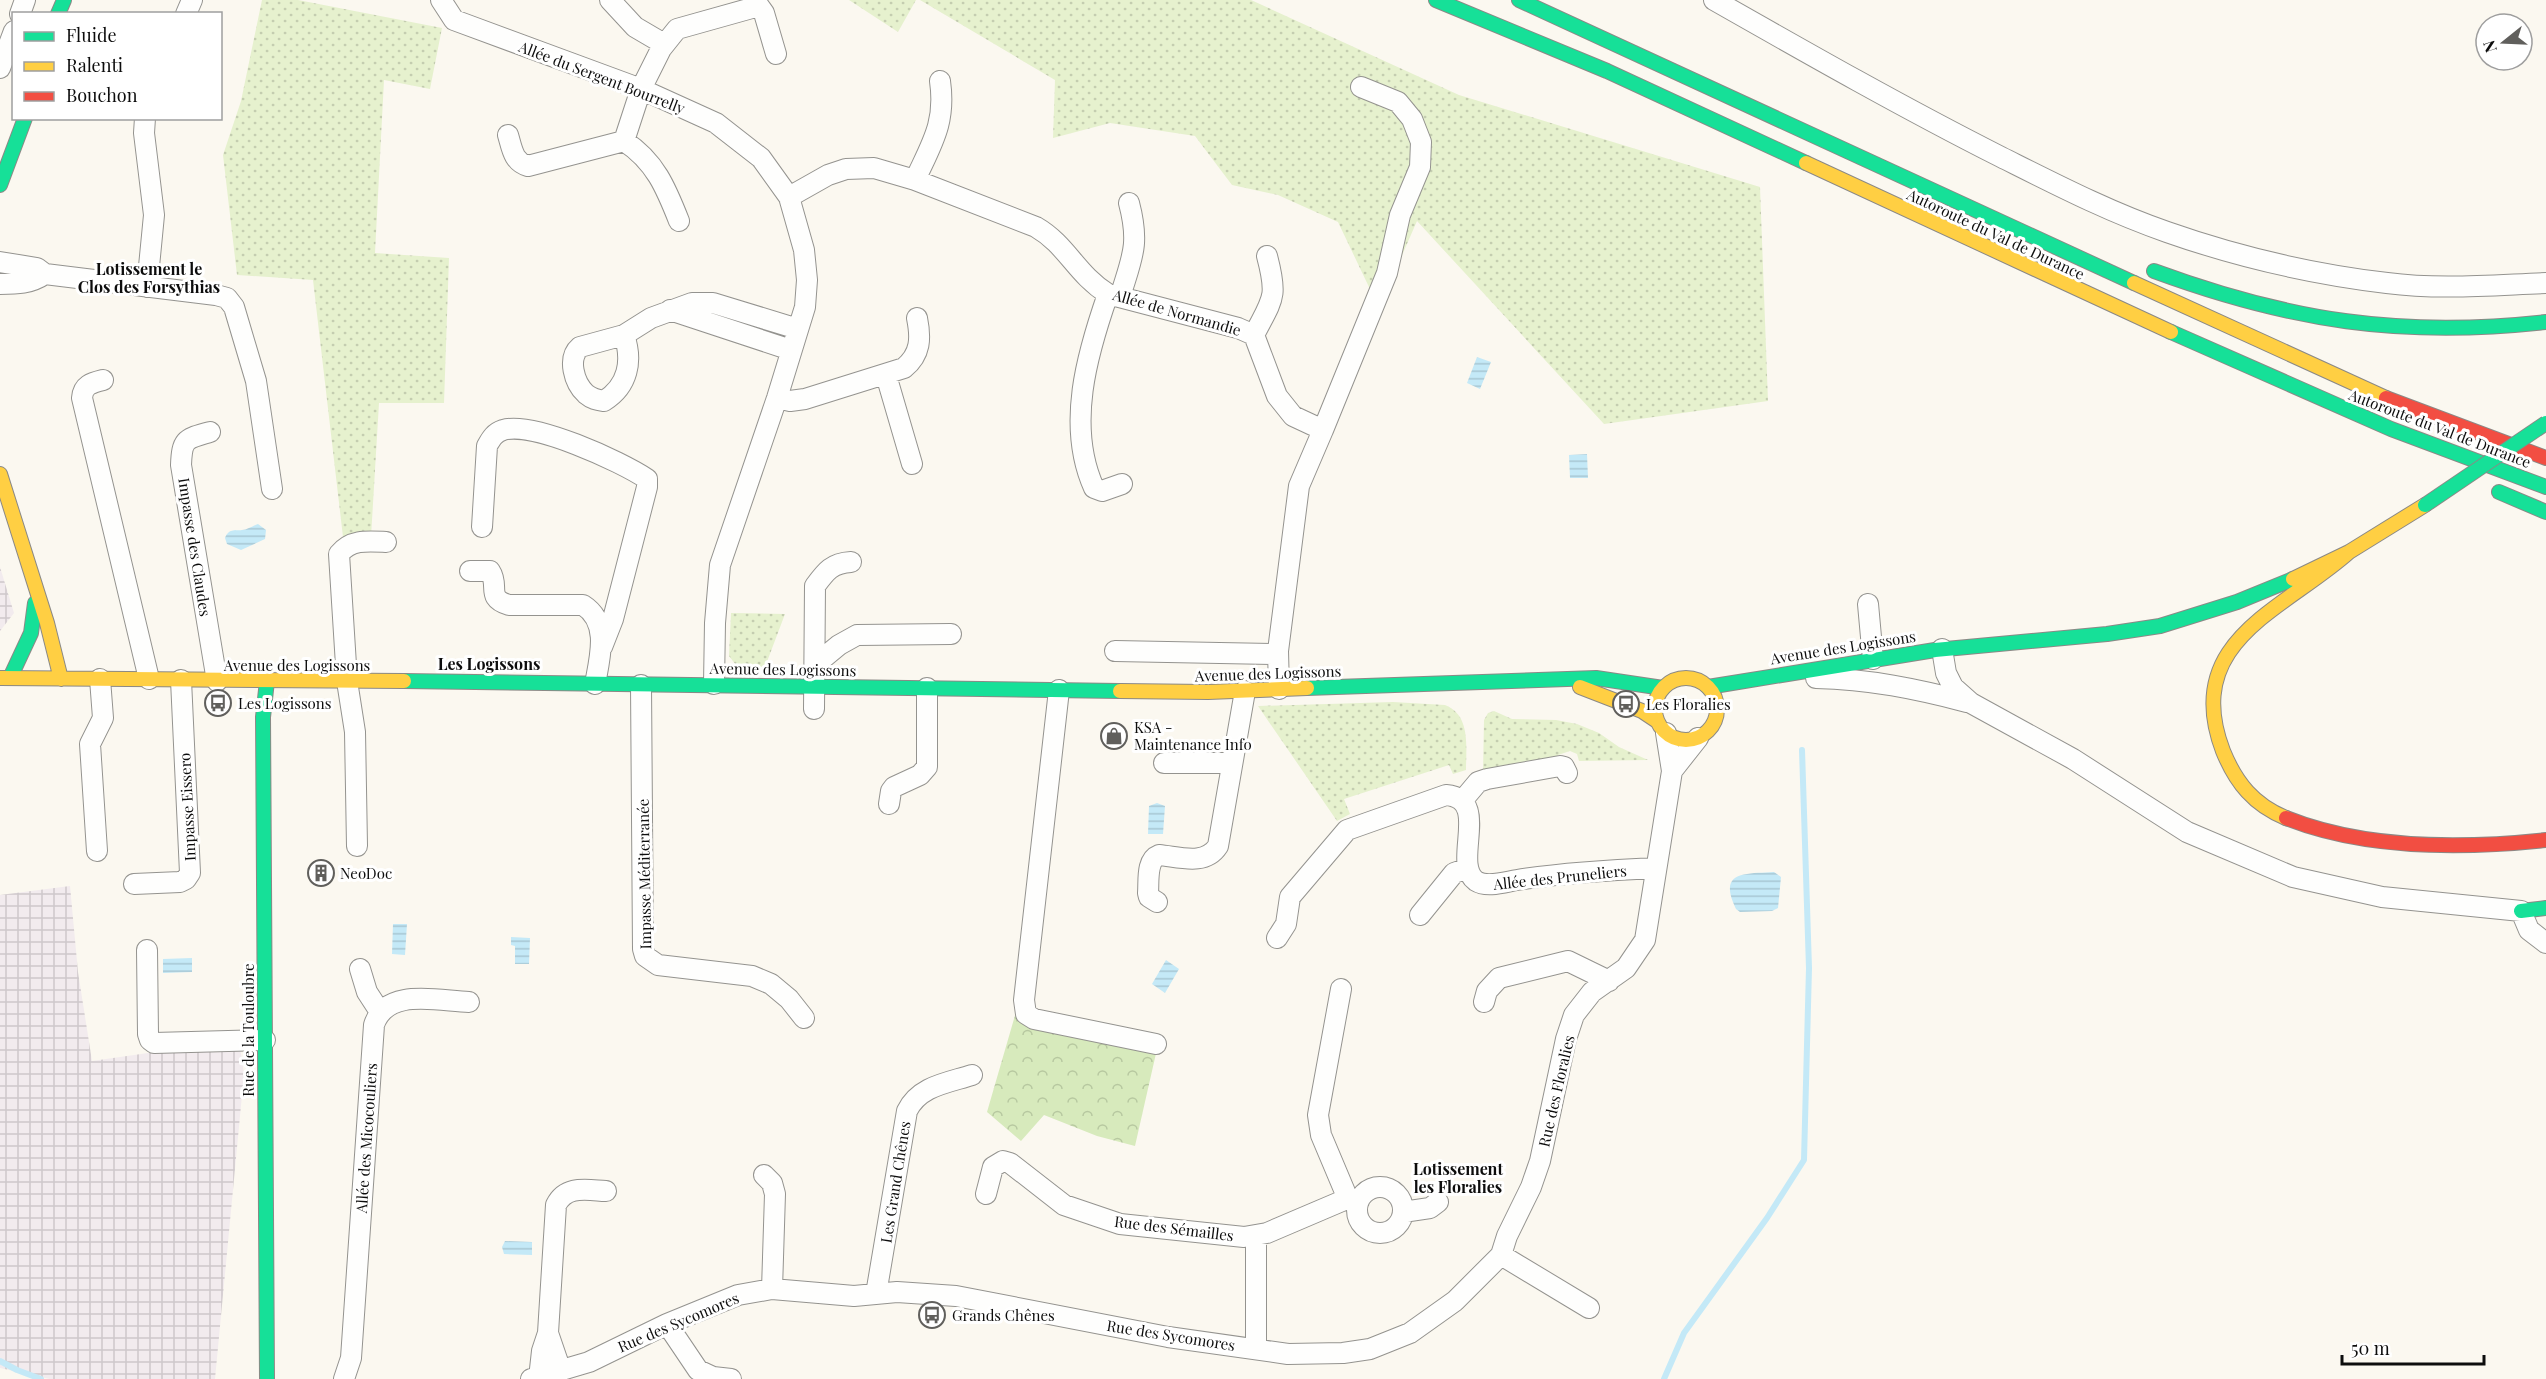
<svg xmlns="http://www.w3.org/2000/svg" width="2546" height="1379" font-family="'Playfair Display',serif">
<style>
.industrial{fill:url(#industrial-grid)}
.grass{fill:url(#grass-dots)}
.forest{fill:url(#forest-crowns)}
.water{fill:url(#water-rules)}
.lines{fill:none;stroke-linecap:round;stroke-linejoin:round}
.stream{stroke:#c4e9f7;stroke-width:6}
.street-casing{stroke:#94938f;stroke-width:22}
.fast-casing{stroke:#8b8986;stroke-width:16}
.slow-casing{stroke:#8b8986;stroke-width:16}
.jam-casing{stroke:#8b8986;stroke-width:16}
.street{stroke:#fefefd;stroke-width:20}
.fast{stroke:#16e098;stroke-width:14}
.slow{stroke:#ffcf43;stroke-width:14}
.jam{stroke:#f24e42;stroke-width:14}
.fast-bridge-casing{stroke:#8b8986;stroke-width:16;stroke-linecap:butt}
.fast-bridge{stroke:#16e098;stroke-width:14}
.labels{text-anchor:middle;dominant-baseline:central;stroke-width:6;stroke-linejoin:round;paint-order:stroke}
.street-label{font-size:15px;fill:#0d0d0d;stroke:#fff}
.poi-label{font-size:15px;fill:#0d0d0d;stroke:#fff;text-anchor:start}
.neighbourhood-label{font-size:16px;font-weight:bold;fill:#0d0d0d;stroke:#fff}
</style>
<defs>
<pattern id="industrial-grid" width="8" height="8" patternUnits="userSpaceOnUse" patternTransform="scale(1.5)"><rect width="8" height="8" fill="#f2ebee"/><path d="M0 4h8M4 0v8" fill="none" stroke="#cec8cb"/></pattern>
<pattern id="grass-dots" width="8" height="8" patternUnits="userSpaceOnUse" patternTransform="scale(1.5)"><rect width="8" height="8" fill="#e6f1ce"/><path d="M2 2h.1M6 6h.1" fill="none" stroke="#c4cdb0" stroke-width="1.8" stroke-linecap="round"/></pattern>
<pattern id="forest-crowns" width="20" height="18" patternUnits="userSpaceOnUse" patternTransform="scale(1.5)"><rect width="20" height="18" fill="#d7eabc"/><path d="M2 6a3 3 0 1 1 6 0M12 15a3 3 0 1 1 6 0" fill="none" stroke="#b7c8a0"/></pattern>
<pattern id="water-rules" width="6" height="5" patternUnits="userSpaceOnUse" patternTransform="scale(1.5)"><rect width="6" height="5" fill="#c4e9f7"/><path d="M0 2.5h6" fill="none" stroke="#a7c7d3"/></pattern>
</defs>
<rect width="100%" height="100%" fill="#fbf8f0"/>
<path class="industrial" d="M 0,567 L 14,613 L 0,631 Z
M 70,886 L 78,972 L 92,1061 L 239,1040 L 244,1074 L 215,1379 L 50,1379 L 0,1368 L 0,895 Z"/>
<path class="grass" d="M 262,0 L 298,0 L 442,28 L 430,89 L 384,80 L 375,253 L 449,258 L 444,403 L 379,403 L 371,537 L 343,537 L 313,280 L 237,275 L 223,155 L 241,101 Z
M 849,0 L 916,0 L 898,32 Z
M 920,0 L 1251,0 L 1459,95 L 1760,187 L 1768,401 L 1604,424 L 1417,221 L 1379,308 L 1338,222 L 1278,195 L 1232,185 L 1195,136 L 1110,123 L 1053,138 L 1055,80 Z
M 731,613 L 785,614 L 765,667 L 736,665 L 729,656 Z
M 1393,702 L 1445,705 C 1471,715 1466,747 1466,770 L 1453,774 L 1449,765 L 1344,799 L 1350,814 L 1337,821 L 1258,706 Z
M 1494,711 L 1512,719 L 1556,720 L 1577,724 L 1599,733 L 1619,747 L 1648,760 L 1579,761 L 1577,754 L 1570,751 L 1558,755 L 1554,759 L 1483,773 L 1484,720 L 1488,713 Z"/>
<path class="forest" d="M 1016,1012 L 1157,1049 L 1135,1146 L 1097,1136 L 1044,1115 L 1021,1141 L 987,1112 Z"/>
<path class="water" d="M 1477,357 L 1491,362 L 1480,389 L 1467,383 Z
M 1587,454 L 1588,478 L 1570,478 L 1569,455 Z
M 258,524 L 266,530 L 265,539 L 241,550 L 227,544 L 225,538 C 229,528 234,531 242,530 C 247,530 253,526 258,524 Z
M 1157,803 L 1165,806 L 1163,834 L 1148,834 L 1149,806 Z
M 1774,872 L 1781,877 L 1778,908 L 1772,911 L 1740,912 L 1736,909 C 1717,870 1746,874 1774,872 Z
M 393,924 L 407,924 L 405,955 L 392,954 Z
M 511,937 L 530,938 L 529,964 L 515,964 L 515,946 L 511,945 Z
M 192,958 L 192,972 L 163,973 L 163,959 Z
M 1166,960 L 1179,969 L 1165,993 L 1152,984 Z
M 505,1241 L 532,1242 L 532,1255 L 504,1254 L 502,1247 Z"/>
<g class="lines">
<path class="stream" d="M 0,1361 L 17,1370 L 41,1379
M 1664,1379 L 1684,1333 L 1767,1218 L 1804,1160 L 1809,968 L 1802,750"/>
<defs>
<path id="street" d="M 441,0 L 454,20 L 641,89 L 716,123 L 761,158 L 789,197 L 804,250 L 807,280 L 805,307 L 777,398 L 720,565 L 715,623 L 714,684
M 610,0 L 635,27 L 664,44
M 1714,0 C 1809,54 1904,108 2001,157 C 2055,184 2109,212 2167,232 C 2238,257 2312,274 2387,283 C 2440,290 2493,285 2546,283
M 20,14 L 25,0
M 186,14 L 192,0
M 0,68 L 14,31
M 145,118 L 144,133 L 154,215 L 147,287
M 508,135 C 512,148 513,162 528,166 L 624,141 L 641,89 L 661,49 L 677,29 L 759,6 L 764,13 L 776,54
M 624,141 C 655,161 666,188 679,221
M 915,180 C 932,143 946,123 940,81
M 789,197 L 828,175 L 846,169 L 874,168 L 915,180 L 1036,227 C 1067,245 1076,274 1108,294 L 1238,328 L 1254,335 L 1277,396 L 1293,416 L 1323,430 L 1299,486 L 1278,651 L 1279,689
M 0,262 L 37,268 L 45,274 L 216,295 L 227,298 L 234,307 L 256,381 L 272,489
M 0,284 C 17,284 30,284 45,274
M 1108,294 C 1087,354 1066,426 1094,488 L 1102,491 L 1122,484
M 1120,297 C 1132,257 1140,245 1129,203
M 670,310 L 791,350
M 624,335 C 633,361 628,386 604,401 C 597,400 592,399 586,394 C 574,383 567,358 580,347 L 624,335 L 651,318 L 692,303 L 713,303 L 798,329
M 1254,335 C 1273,298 1278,298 1267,256
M 886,375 L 912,464
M 103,380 C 91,383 83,385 82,398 L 149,679
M 777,398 L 790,401 L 805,399 L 904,368 C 921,354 921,338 917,318
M 1323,430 L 1387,273 L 1400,215 L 1420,167 L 1421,142 L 1412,119 L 1398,102 L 1361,87
M 210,432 C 186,439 182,438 181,465 L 217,681
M 482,527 L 487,446 C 491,439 494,433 503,430 C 533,421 620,461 647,479 L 647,487 L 613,619 L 602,647
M 470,571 L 490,571 C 500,586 485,598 509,605 L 583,605 C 610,622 600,657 595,684
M 1868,604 L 1873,659
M 1942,649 L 1946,673 L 1953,687 L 1971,703 L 2073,759 L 2187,832 L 2293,877 L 2382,897 L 2521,911 L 2529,930 L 2546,943
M 1115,651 L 1272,654 L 1278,651
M 816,664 L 839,645 L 857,635 L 951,634
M 1816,678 C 1869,679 1917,689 1967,702
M 641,685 L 643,949 L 645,956 L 658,965 L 752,976 L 771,984 L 789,999 L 804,1018
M 1059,690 L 1024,1000 L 1026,1014 L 1034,1019 L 1156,1044
M 814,709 L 815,586 C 826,571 832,563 851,562
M 1164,763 L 1232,763
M 1672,771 L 1698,738
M 1462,801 L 1478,782 L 1487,779 L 1560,766 L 1564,767 L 1567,773
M 889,804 L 891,791 L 894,787 L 920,775 L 927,767 L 927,688
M 357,846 L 355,732 L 347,681 L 339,554 C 351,539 368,541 386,542
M 97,851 L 90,744 L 103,718 L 100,679
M 134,884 L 180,882 L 186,879 L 190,873 L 181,680
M 1157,902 L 1149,897 L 1148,893 C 1149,881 1146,860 1159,855 C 1180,857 1205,866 1218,846 L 1245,691
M 1420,915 L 1454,873 L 1468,868
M 1277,938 L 1286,924 L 1290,897 L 1347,830 L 1446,795 C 1492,799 1451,863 1476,881 C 1487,888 1505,882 1517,880 C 1562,873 1610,870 1656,868
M 147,950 L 148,1034 L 150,1040 L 154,1043 L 265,1040
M 360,969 L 367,992 L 380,1012
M 1341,989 L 1318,1115 L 1321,1135 L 1348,1199
M 1484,1002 L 1487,991 L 1499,978 L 1568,961 L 1609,981
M 764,1175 L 772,1183 L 775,1194 L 772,1289
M1357 1210a23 23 0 1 1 46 0a23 23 0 1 1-46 0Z
M 986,1194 L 993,1167 L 1003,1161 L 1010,1163 L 1064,1205 L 1120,1224 L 1244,1237 L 1267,1233 L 1342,1201 L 1348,1199 L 1359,1201
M 1403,1212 L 1430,1208 L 1438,1202
M 1256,1235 L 1256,1348
M 1501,1255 L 1589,1308
M 876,1294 L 907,1111 C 919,1086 947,1083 972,1075
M 667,1324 L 698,1370 L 713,1377 L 731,1379
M 548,1333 L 556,1205 C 566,1185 586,1190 606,1191
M 539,1378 L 542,1351 L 548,1333 L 561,1371
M 344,1379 L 351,1358 L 374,1025 C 386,987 438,1001 469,1002
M 531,1379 L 589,1362 L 667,1324 L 738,1295 L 772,1289 L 854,1296 L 897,1292 L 956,1296 L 1168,1337 L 1288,1354 L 1343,1353 L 1370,1349 L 1410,1333 L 1455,1301 L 1501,1255 L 1507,1236 L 1531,1187 L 1540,1161 L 1566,1039 L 1574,1015 L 1592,992 L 1626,968 L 1645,940 L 1672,771 L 1666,733"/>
<path id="fast" d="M 1436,0 L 1607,71 L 1806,163
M 1519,0 L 2134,283
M 58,14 L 64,0
M 0,185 L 25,118
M 2154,271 C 2290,321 2401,338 2546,322
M 2171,332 L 2391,429 L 2546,487
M 2499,492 L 2546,512
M 10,678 L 31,633 L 35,603
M 267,681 L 263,717 L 267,1379
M 404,681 L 1120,691
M 1708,687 L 1935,650 L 2107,634 L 2160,626 L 2237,602 L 2293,579
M 1307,688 L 1596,678 L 1663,688
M 2521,911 L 2546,908"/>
<path id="slow" d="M 1806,163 L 2171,332
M 2134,283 L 2386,398
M 0,474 L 47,623 L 61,679
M 2293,579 L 2349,552 L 2425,505
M1655 709a31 31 0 1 1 62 0a31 31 0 1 1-62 0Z
M 0,678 L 404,681
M 1580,687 L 1642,711 L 1657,721
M 1120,691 L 1208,692 L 1307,688
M 2286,818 C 2254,805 2236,783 2223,751 C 2181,641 2284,610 2349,552"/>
<path id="jam" d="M 2386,398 L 2546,458
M 2286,818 C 2366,850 2462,849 2546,840"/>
</defs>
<use href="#street" class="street-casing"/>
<use href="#fast" class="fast-casing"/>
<use href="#slow" class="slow-casing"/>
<use href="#jam" class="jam-casing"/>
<use href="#street" class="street"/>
<use href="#fast" class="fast"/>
<use href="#slow" class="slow"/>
<use href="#jam" class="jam"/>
<defs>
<path id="fast-bridge" d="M 2425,505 L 2546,423"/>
</defs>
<use href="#fast-bridge" class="fast-bridge-casing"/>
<use href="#fast-bridge" class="fast-bridge"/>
</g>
<defs>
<symbol id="bus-ring" viewBox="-11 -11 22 22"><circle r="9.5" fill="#fff" stroke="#605f5c" stroke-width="1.5"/><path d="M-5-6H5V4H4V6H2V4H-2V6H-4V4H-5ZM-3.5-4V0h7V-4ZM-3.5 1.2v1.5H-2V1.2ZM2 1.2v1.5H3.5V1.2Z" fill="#605f5c"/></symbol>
<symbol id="shop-ring" viewBox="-11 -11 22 22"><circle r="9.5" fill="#fff" stroke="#605f5c" stroke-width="1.5"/><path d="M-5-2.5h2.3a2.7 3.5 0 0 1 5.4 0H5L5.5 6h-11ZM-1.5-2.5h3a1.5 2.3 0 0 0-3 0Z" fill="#605f5c"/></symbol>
<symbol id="building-ring" viewBox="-11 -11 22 22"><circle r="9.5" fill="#fff" stroke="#605f5c" stroke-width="1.5"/><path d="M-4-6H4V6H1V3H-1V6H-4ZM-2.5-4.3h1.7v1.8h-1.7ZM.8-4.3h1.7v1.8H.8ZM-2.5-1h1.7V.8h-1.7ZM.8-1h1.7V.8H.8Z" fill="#605f5c"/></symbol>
</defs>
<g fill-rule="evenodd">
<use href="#bus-ring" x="203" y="688" width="30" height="30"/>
<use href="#bus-ring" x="1611" y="689" width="30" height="30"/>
<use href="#shop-ring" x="1099" y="721" width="30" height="30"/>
<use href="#building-ring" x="306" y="858" width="30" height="30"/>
<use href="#bus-ring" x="917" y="1300" width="30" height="30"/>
</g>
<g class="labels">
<g class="street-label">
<text transform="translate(602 77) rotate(21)">Allée du Sergent Bourrelly</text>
<text transform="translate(1996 234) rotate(25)">Autoroute du Val de Durance</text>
<text transform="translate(1177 312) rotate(16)">Allée de Normandie</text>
<text transform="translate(2440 428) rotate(21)">Autoroute du Val de Durance</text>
<text transform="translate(195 547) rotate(81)">Impasse des Claudes</text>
<text transform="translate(1843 647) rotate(-9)">Avenue des Logissons</text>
<text x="297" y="665">Avenue des Logissons</text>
<text transform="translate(783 669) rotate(1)">Avenue des Logissons</text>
<text transform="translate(1268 673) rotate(-2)">Avenue des Logissons</text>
<text transform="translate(187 807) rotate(-93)">Impasse Eissero</text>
<text transform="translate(644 874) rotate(-91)">Impasse Méditerranée</text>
<text transform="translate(1560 877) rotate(-6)">Allée des Pruneliers</text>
<text transform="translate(248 1030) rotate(-90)">Rue de la Touloubre</text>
<text transform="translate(1556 1091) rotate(-77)">Rue des Floralies</text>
<text transform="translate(366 1138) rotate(-86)">Allée des Micocouliers</text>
<text transform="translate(895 1182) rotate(-81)">Les Grand Chênes</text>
<text transform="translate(1174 1228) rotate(7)">Rue des Sémailles</text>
<text transform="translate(678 1322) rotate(-23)">Rue des Sycomores</text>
<text transform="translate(1171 1335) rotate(9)">Rue des Sycomores</text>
</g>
<g class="poi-label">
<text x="238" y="703">Les Logissons</text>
<text x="1646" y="704">Les Floralies</text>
<text x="1134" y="727">KSA -<tspan x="1134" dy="17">Maintenance Info</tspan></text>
<text x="340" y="873">NeoDoc</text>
<text x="952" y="1315">Grands Chênes</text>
</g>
<g class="neighbourhood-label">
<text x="149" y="268">Lotissement le<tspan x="149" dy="18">Clos des Forsythias</tspan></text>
<text x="489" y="663">Les Logissons</text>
<text x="1458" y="1168">Lotissement<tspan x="1458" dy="18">les Floralies</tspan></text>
</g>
</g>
<rect x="12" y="12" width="210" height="108" fill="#ffffff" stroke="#9e9e9e" stroke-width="1.5"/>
<rect x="24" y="32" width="30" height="9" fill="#16e098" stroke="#9e9e9e" stroke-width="1.5"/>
<text x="66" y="42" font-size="18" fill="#0d0d0d">Fluide</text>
<rect x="24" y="62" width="30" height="9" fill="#ffcf43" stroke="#9e9e9e" stroke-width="1.5"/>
<text x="66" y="72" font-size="18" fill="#0d0d0d">Ralenti</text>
<rect x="24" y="92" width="30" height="9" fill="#f24e42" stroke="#9e9e9e" stroke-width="1.5"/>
<text x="66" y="102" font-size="18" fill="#0d0d0d">Bouchon</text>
<g transform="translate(2504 42) rotate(252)"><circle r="28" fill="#ffffff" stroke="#9e9e9e" stroke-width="1.5"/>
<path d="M0-4.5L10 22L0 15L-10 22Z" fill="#605f5c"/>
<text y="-9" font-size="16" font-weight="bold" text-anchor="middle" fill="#0d0d0d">N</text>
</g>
<path d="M2342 1355v9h142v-9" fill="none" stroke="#0d0d0d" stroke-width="3"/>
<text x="2351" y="1355" font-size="18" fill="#0d0d0d" stroke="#ffffff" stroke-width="4.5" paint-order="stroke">50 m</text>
</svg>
